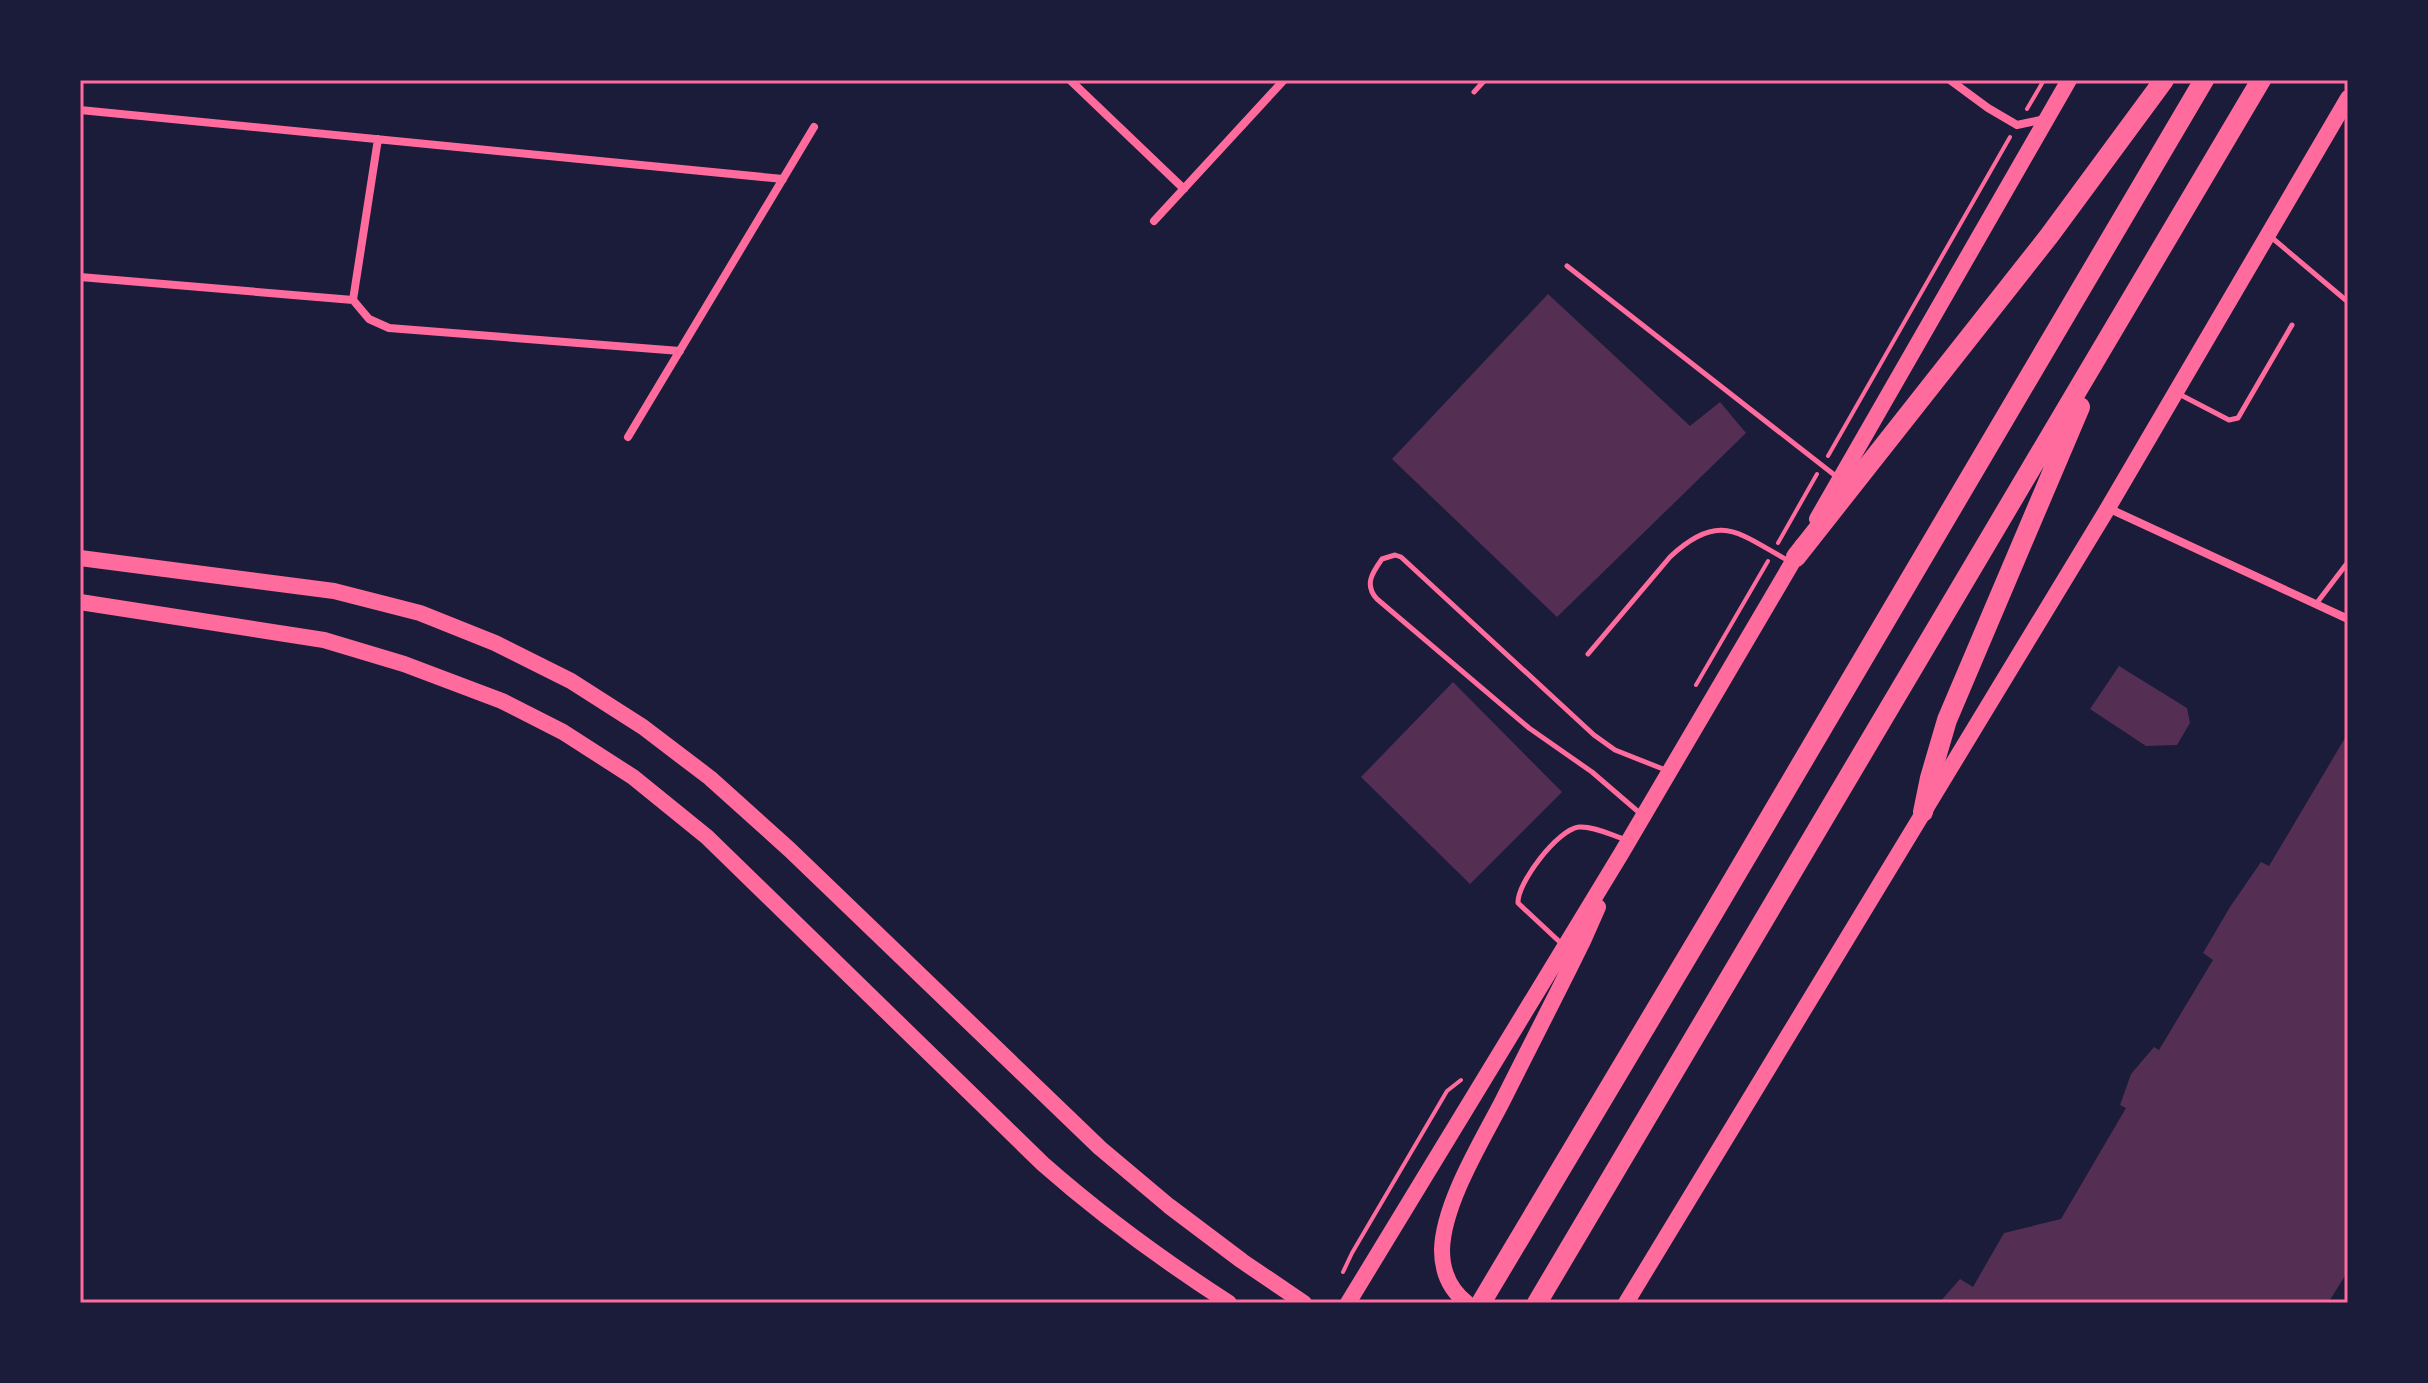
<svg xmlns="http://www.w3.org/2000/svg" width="2428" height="1383" font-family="Mulish,sans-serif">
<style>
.building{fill:#542f53}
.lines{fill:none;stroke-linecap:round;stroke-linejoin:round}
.path{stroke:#ff6b9d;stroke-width:4}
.service{stroke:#ff6b9d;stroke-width:5}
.minor{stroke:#ff6b9d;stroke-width:8}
.secondary{stroke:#ff6b9d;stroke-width:16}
.primary{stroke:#ff6b9d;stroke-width:16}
.motorway{stroke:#ff6b9d;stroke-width:20}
.neatline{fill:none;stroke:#ff6b9d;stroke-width:3}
</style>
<rect width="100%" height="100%" fill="#1b1b3a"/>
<path class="building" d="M 1548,294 L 1690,426 L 1720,402 L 1746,433 L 1557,617 L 1392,459 Z
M 2119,666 L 2187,708 L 2190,723 L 2177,745 L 2146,746 L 2090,709 Z
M 1453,682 L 1562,792 L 1470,884 L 1361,777 Z
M 2348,733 L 2348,1271 L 2328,1303 L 1939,1303 L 1960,1279 L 1973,1287 L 2004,1233 L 2061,1219 L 2126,1108 L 2120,1105 L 2131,1074 L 2154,1047 L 2159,1050 L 2213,960 L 2203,953 L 2230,907 L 2261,862 L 2269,866 Z"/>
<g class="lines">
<path class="path" d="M 2027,109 L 2044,80
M 1828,456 L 2010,137
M 1778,543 L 1817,474
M 1696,685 L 1768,561
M 1343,1272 L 1352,1253 L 1447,1091 L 1461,1080"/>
<path class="service" d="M 1474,92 L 1485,80
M 2271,237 L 2348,302
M 1567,266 L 1837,477
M 2177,393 L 2229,420 L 2238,418 L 2292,325
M 2316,604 L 2348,562
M 1588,654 L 1670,557 C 1720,510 1739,534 1789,561
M 1642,815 L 1592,772 L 1529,728 L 1377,599 C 1364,585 1372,573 1382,559 L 1395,555 L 1401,557 L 1594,735 L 1615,750 L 1668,771
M 1563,945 L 1518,903 C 1517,883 1558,829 1579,827 C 1594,826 1613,836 1627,840"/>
<path class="minor" d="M 1070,80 L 1184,189
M 1950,80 L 1988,108 L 2017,125 L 2045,119
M 80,110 L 783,179
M 1154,221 L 1284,80
M 80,277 L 353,300 L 369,319 L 389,328 L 680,351
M 353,300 L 378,139
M 628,437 L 814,127
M 2108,508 L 2348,619"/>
<path class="secondary" d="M 1817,519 L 2069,80
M 1348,1303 L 1621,854 L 1802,546
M 1467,1303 C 1450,1290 1442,1272 1442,1250 C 1443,1205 1480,1144 1501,1104 C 1528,1050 1556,996 1583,941 L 1598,907
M 1626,1303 L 2108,508 L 2348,98"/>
<path class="primary" d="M 80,558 L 334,591 L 420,613 L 495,643 L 571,681 L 643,727 L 710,778 L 790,850 L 1100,1148 L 1169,1206 L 1242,1261 L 1304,1303
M 80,602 L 324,640 L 404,664 L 502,701 L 563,732 L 633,777 L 707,837 L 1043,1164 C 1102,1216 1164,1261 1229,1303"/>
<path class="motorway" d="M 1796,557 L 2049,236 L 2164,80
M 1923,812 L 1930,778 L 1947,720 L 2080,407
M 1481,1303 L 1714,912 L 2204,80
M 1537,1303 L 2261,80"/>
</g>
<rect width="2428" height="1383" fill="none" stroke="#1b1b3a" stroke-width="164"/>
<rect x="82" y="82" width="2264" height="1219" class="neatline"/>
</svg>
